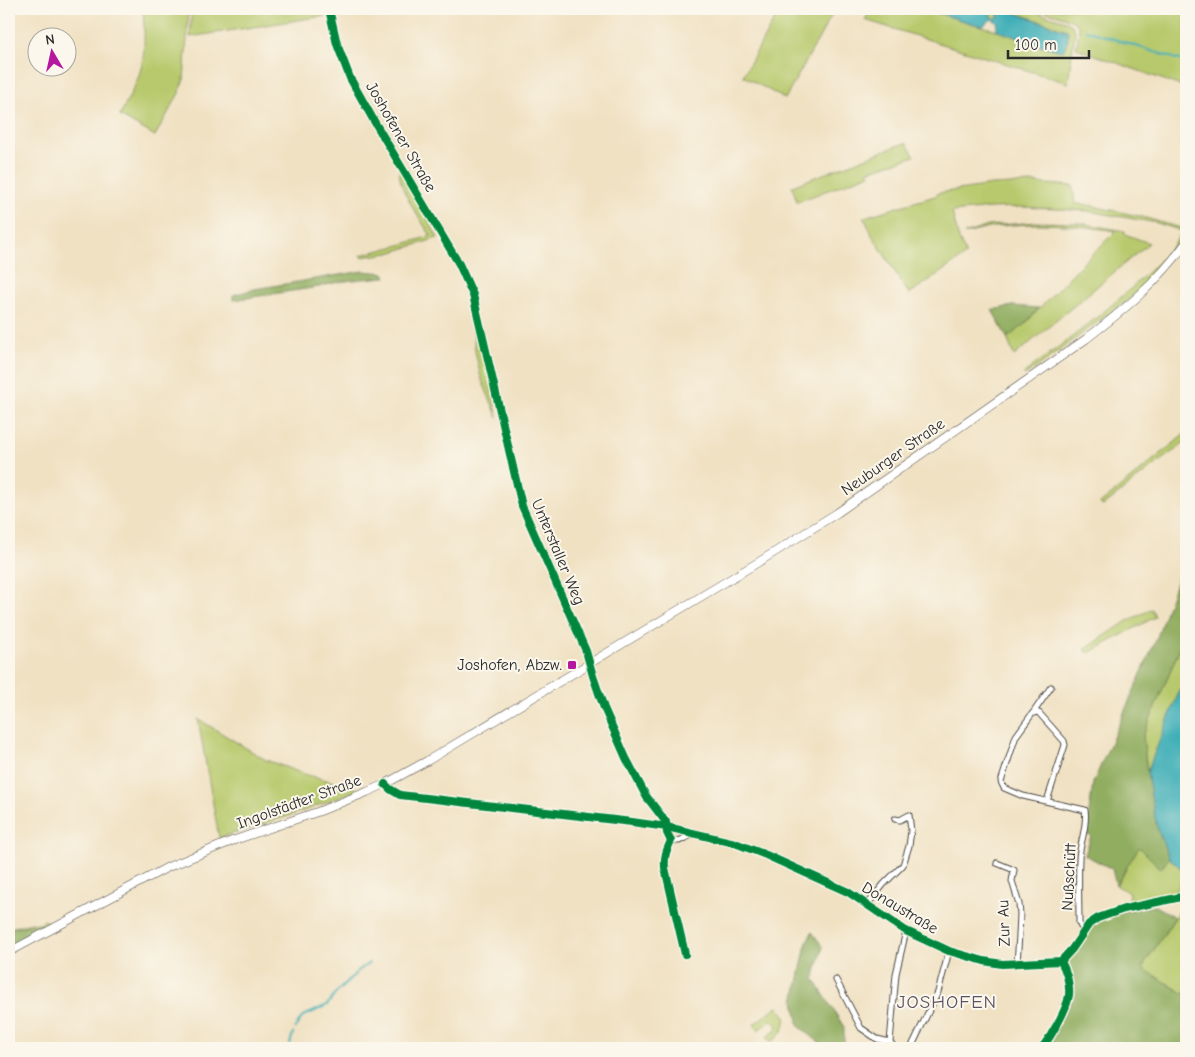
<svg xmlns="http://www.w3.org/2000/svg" width="1195" height="1057" font-family="'Comic Neue',sans-serif">
<style>
.green{fill:#b7c96c;stroke:#717a4c}
.forest{fill:#91ad60;stroke:#5e6c46}
.water{fill:#3fafb7;stroke:#356d71}
.lines{fill:none;stroke-linecap:round;stroke-linejoin:round}
.stream{stroke:#3fafb7;stroke-width:2}
.street-casing{stroke:#494642;stroke-width:7}
.secondary-casing{stroke:#494642;stroke-width:9}
.street{stroke:#fff;stroke-width:5}
.secondary{stroke:#fff;stroke-width:8}
.cycleway-casing{stroke:#fbf7ec;stroke-width:11}
.cycleway{stroke:#00873e;stroke-width:8}
.poi-dot{fill:#b5179e;stroke:#fbf7ec;stroke-width:2}
.labels{text-anchor:middle;dominant-baseline:central;stroke-width:4;stroke-linejoin:round;paint-order:stroke}
.street-label{font-size:16px;fill:#2b2b2b;stroke:#fbf7ec}
.poi-label{font-size:16px;fill:#2b2b2b;stroke:#fbf7ec;text-anchor:end}
.quarter-label{font-size:19px;letter-spacing:1px;fill:#5d5364;stroke:#fbf7ec}
</style>
<rect width="100%" height="100%" fill="#fbf7ec"/>
<filter id="ink" filterUnits="userSpaceOnUse"><feTurbulence type="fractalNoise" baseFrequency=".02" numOctaves="2"/><feDisplacementMap in="SourceGraphic" scale="10" xChannelSelector="R" yChannelSelector="G"/><feConvolveMatrix kernelMatrix="1 2 1 2 8 2 1 2 1" color-interpolation-filters="sRGB"/></filter>
<filter id="wash" filterUnits="userSpaceOnUse"><feTurbulence type="fractalNoise" baseFrequency=".0096" numOctaves="4" result="noise"/><feDisplacementMap in="SourceGraphic" scale="20" xChannelSelector="R" yChannelSelector="G"/><feGaussianBlur stdDeviation="1.12" result="paint"/><feColorMatrix in="noise" values="0 0 0 0 0 0 0 0 0 0 0 0 0 0 0 0 0 1.4 0 .05"/><feComposite in="paint" operator="in"/></filter>
<g filter="url(#wash)">
<rect width="100%" height="100%" fill="#f0e1c2"/>
<path class="green" d="M 143,9 L 189,9 L 184,80 L 178,95 L 155,136 L 120,116 C 126,102 136,86 140,72 C 146,52 144,30 143,9 Z
M 192,9 L 322,9 L 324,16 L 190,37 Z
M 780,9 L 835,9 L 785,99 L 743,76 Z
M 871,9 L 933,9 L 935,12 L 960,20 L 996,30 L 1029,42 L 1067,30 L 1004,9 L 997,19 L 990,16 L 993,9 L 1027,9 L 1066,21 L 1072,25 L 1075,31 L 1068,83 L 865,20 Z
M 1036,9 L 1186,9 L 1186,88 L 1076,48 C 1077,42 1079,34 1079,28 C 1077,18 1045,12 1036,9 Z
M 906,143 L 915,156 L 868,171 L 870,174 L 797,202 L 792,186 L 899,145 Z
M 400,167 L 438,238 L 389,253 L 362,257 L 361,255 L 396,246 L 431,236 C 421,220 395,186 400,167 Z
M 1033,183 L 1073,186 L 1075,204 L 1079,203 L 1139,216 L 1185,229 L 1183,231 L 1186,232 L 1186,235 L 1176,250 L 1155,273 L 1129,299 L 1025,376 L 1023,374 C 1066,341 1110,310 1148,272 C 1161,259 1174,247 1182,231 L 1157,223 L 1088,211 L 1022,207 L 991,208 L 952,212 L 958,236 L 966,255 L 909,294 L 872,235 L 864,217 L 935,196 L 938,193 L 992,185 Z
M 1037,222 L 1080,223 L 1125,231 L 1125,234 L 1149,243 L 1014,356 L 1007,338 L 1023,326 L 1077,269 L 1116,231 C 1076,225 1035,221 995,227 C 984,229 974,232 964,234 L 988,226 Z
M 473,328 L 478,328 L 498,418 L 481,378 L 475,351 Z
M 1186,433 L 1186,442 L 1157,463 L 1103,506 L 1100,504 Z
M 1152,609 L 1155,617 L 1089,653 L 1084,650 L 1127,621 Z
M 1186,633 L 1186,675 L 1147,772 L 1143,736 Z
M 198,719 L 266,760 L 304,774 L 356,788 L 357,790 L 304,811 L 219,838 Z
M 1139,846 L 1161,868 L 1169,858 L 1184,871 L 1186,868 L 1186,879 L 1183,877 L 1175,895 L 1129,907 L 1129,893 L 1116,885 Z
M 1186,901 L 1186,995 L 1142,968 Z
M 44,920 L 51,924 L 9,947 L 9,928 L 32,923 L 41,924 Z
M 777,1006 L 786,1016 C 785,1027 782,1037 770,1042 L 767,1037 L 778,1027 L 772,1020 L 758,1030 L 754,1024 Z"/>
<path class="forest" d="M 363,271 L 384,273 L 386,277 C 363,279 341,280 319,287 L 233,300 L 233,295 L 255,289 Z
M 1013,306 L 1039,308 L 1023,326 L 1007,338 L 992,310 Z
M 1186,557 L 1186,633 L 1143,736 L 1147,772 L 1157,828 L 1169,858 L 1161,869 L 1139,847 L 1116,885 L 1112,869 L 1085,855 L 1091,836 L 1086,834 L 1093,783 L 1156,640 L 1181,568 Z
M 1155,906 L 1175,917 L 1142,968 L 1186,995 L 1186,1048 L 1046,1048 L 1072,999 L 1067,963 C 1075,951 1083,937 1092,927 C 1104,913 1138,908 1155,906 Z
M 31,925 L 41,927 L 9,946 L 9,929 Z
M 812,932 L 823,947 L 814,979 L 844,1027 L 844,1048 L 826,1048 L 799,1026 L 794,1001 L 806,945 Z"/>
<path class="water" d="M 933,9 L 993,9 L 990,16 L 997,19 L 999,12 L 1004,9 L 1068,31 L 1068,39 L 1064,50 L 1061,51 L 1029,42 L 996,30 L 998,23 L 992,19 L 982,26 L 960,20 L 935,12 Z
M 1186,675 L 1186,868 L 1184,871 L 1169,858 L 1157,828 L 1147,772 Z"/>
<g class="lines">
<path class="stream" d="M 1086,30 L 1186,62
M 295,1028 L 303,1016 L 313,1012 L 327,1005 L 337,992 L 358,971 L 369,963
M 290,1044 L 293,1033"/>
</g>
</g>
<g filter="url(#ink)">
<g class="lines">
<defs>
<path id="street" d="M 590,662 L 593,676 L 604,708 L 626,758 L 646,796 L 666,822 L 667,833 L 671,841 C 666,851 664,857 665,868 L 685,954
M 1033,713 L 1051,687
M 385,784 L 390,789 L 400,795 L 632,822 L 667,827 L 735,843 L 766,855 L 848,892 L 906,931 L 949,951 L 984,961 L 1002,964 L 1061,961 L 1072,949 L 1089,924 L 1098,918 L 1124,909 L 1186,896
M 1047,801 L 1065,745 L 1064,741 L 1039,713 L 1036,712 L 1032,714 L 1016,736 L 1001,782 L 1004,788 L 1023,796 L 1085,810 C 1088,827 1079,844 1079,860 C 1078,881 1079,902 1079,923 L 1083,931
M 671,841 L 679,841 L 693,834
M 997,863 L 1014,870 L 1012,881 L 1019,904 L 1020,914 L 1019,935 L 1017,964
M 867,905 L 884,884 L 903,865 L 909,846 L 911,831 L 909,815 L 900,820 L 895,819
M 836,980 L 861,1028 L 877,1039 L 890,1042
M 895,1048 L 890,1042 L 896,974 L 906,931
M 911,1048 L 938,992 L 949,951
M 1042,1048 C 1051,1036 1067,1010 1069,995 C 1070,984 1066,971 1061,961"/>
<path id="secondary" d="M 329,9 L 337,44 L 350,78 L 374,121 L 459,264 L 473,295 L 522,506 L 590,662
M 9,952 L 168,867 L 232,841 L 320,811 L 367,792 L 385,784 L 427,761 L 762,560 L 837,513 L 1086,339 C 1125,309 1157,283 1186,243"/>
</defs>
<use href="#street" class="street-casing"/>
<use href="#secondary" class="secondary-casing"/>
<use href="#street" class="street"/>
<use href="#secondary" class="secondary"/>
<defs>
<path id="cycleway" d="M 329,9 L 337,44 L 350,78 L 374,121 L 459,264 L 473,295 L 522,506 L 586,651 L 593,676 L 604,708 L 626,758 L 646,796 L 666,822 L 667,833 L 671,841 C 666,851 664,857 665,868 L 685,954
M 385,784 L 390,789 L 400,795 L 632,822 L 667,827 L 735,843 L 766,855 L 848,892 L 906,931 L 949,951 L 984,961 L 1002,964 L 1061,961 L 1072,949 L 1089,924 L 1098,918 L 1124,909 L 1186,896
M 1042,1048 C 1051,1036 1067,1010 1069,995 C 1070,984 1066,971 1061,961"/>
</defs>
<use href="#cycleway" class="cycleway-casing"/>
<use href="#cycleway" class="cycleway"/>
</g>
</g>
<rect class="poi-dot" x="567" y="660" width="10" height="10" rx="2.5"/>
<g class="labels">
<g class="street-label">
<text transform="translate(401 137) rotate(60)">Joshofener Straße</text>
<text transform="translate(893 457) rotate(-35)">Neuburger Straße</text>
<text transform="translate(558 552) rotate(67)">Unterstaller Weg</text>
<text transform="translate(299 802) rotate(-20)">Ingolstädter Straße</text>
<text transform="translate(1069 877) rotate(-87)">Nußschütt</text>
<text transform="translate(900 908) rotate(31)">Donaustraße</text>
<text transform="translate(1004 923) rotate(-92)">Zur Au</text>
</g>
<g class="poi-label">
<text x="562" y="665">Joshofen, Abzw.</text>
</g>
<g class="quarter-label">
<text x="947" y="1002">JOSHOFEN</text>
</g>
</g>
<rect width="1195" height="1057" fill="none" stroke="#fbf7ec" stroke-width="30"/>
<g transform="translate(52 52) rotate(351)"><circle r="24" fill="#fbf7ec" stroke="#a8a59f"/>
<path d="M0-4L9 19L0 12L-9 19Z" fill="#b5179e"/>
<text y="-8" font-size="14" font-weight="bold" text-anchor="middle" fill="#2b2b2b">N</text>
</g>
<path d="M1008 50v8h81v-8" fill="none" stroke="#2b2b2b" stroke-width="2.5"/>
<text x="1015" y="50" font-size="15" fill="#2b2b2b" stroke="#fbf7ec" stroke-width="4" paint-order="stroke">100 m</text>
</svg>
